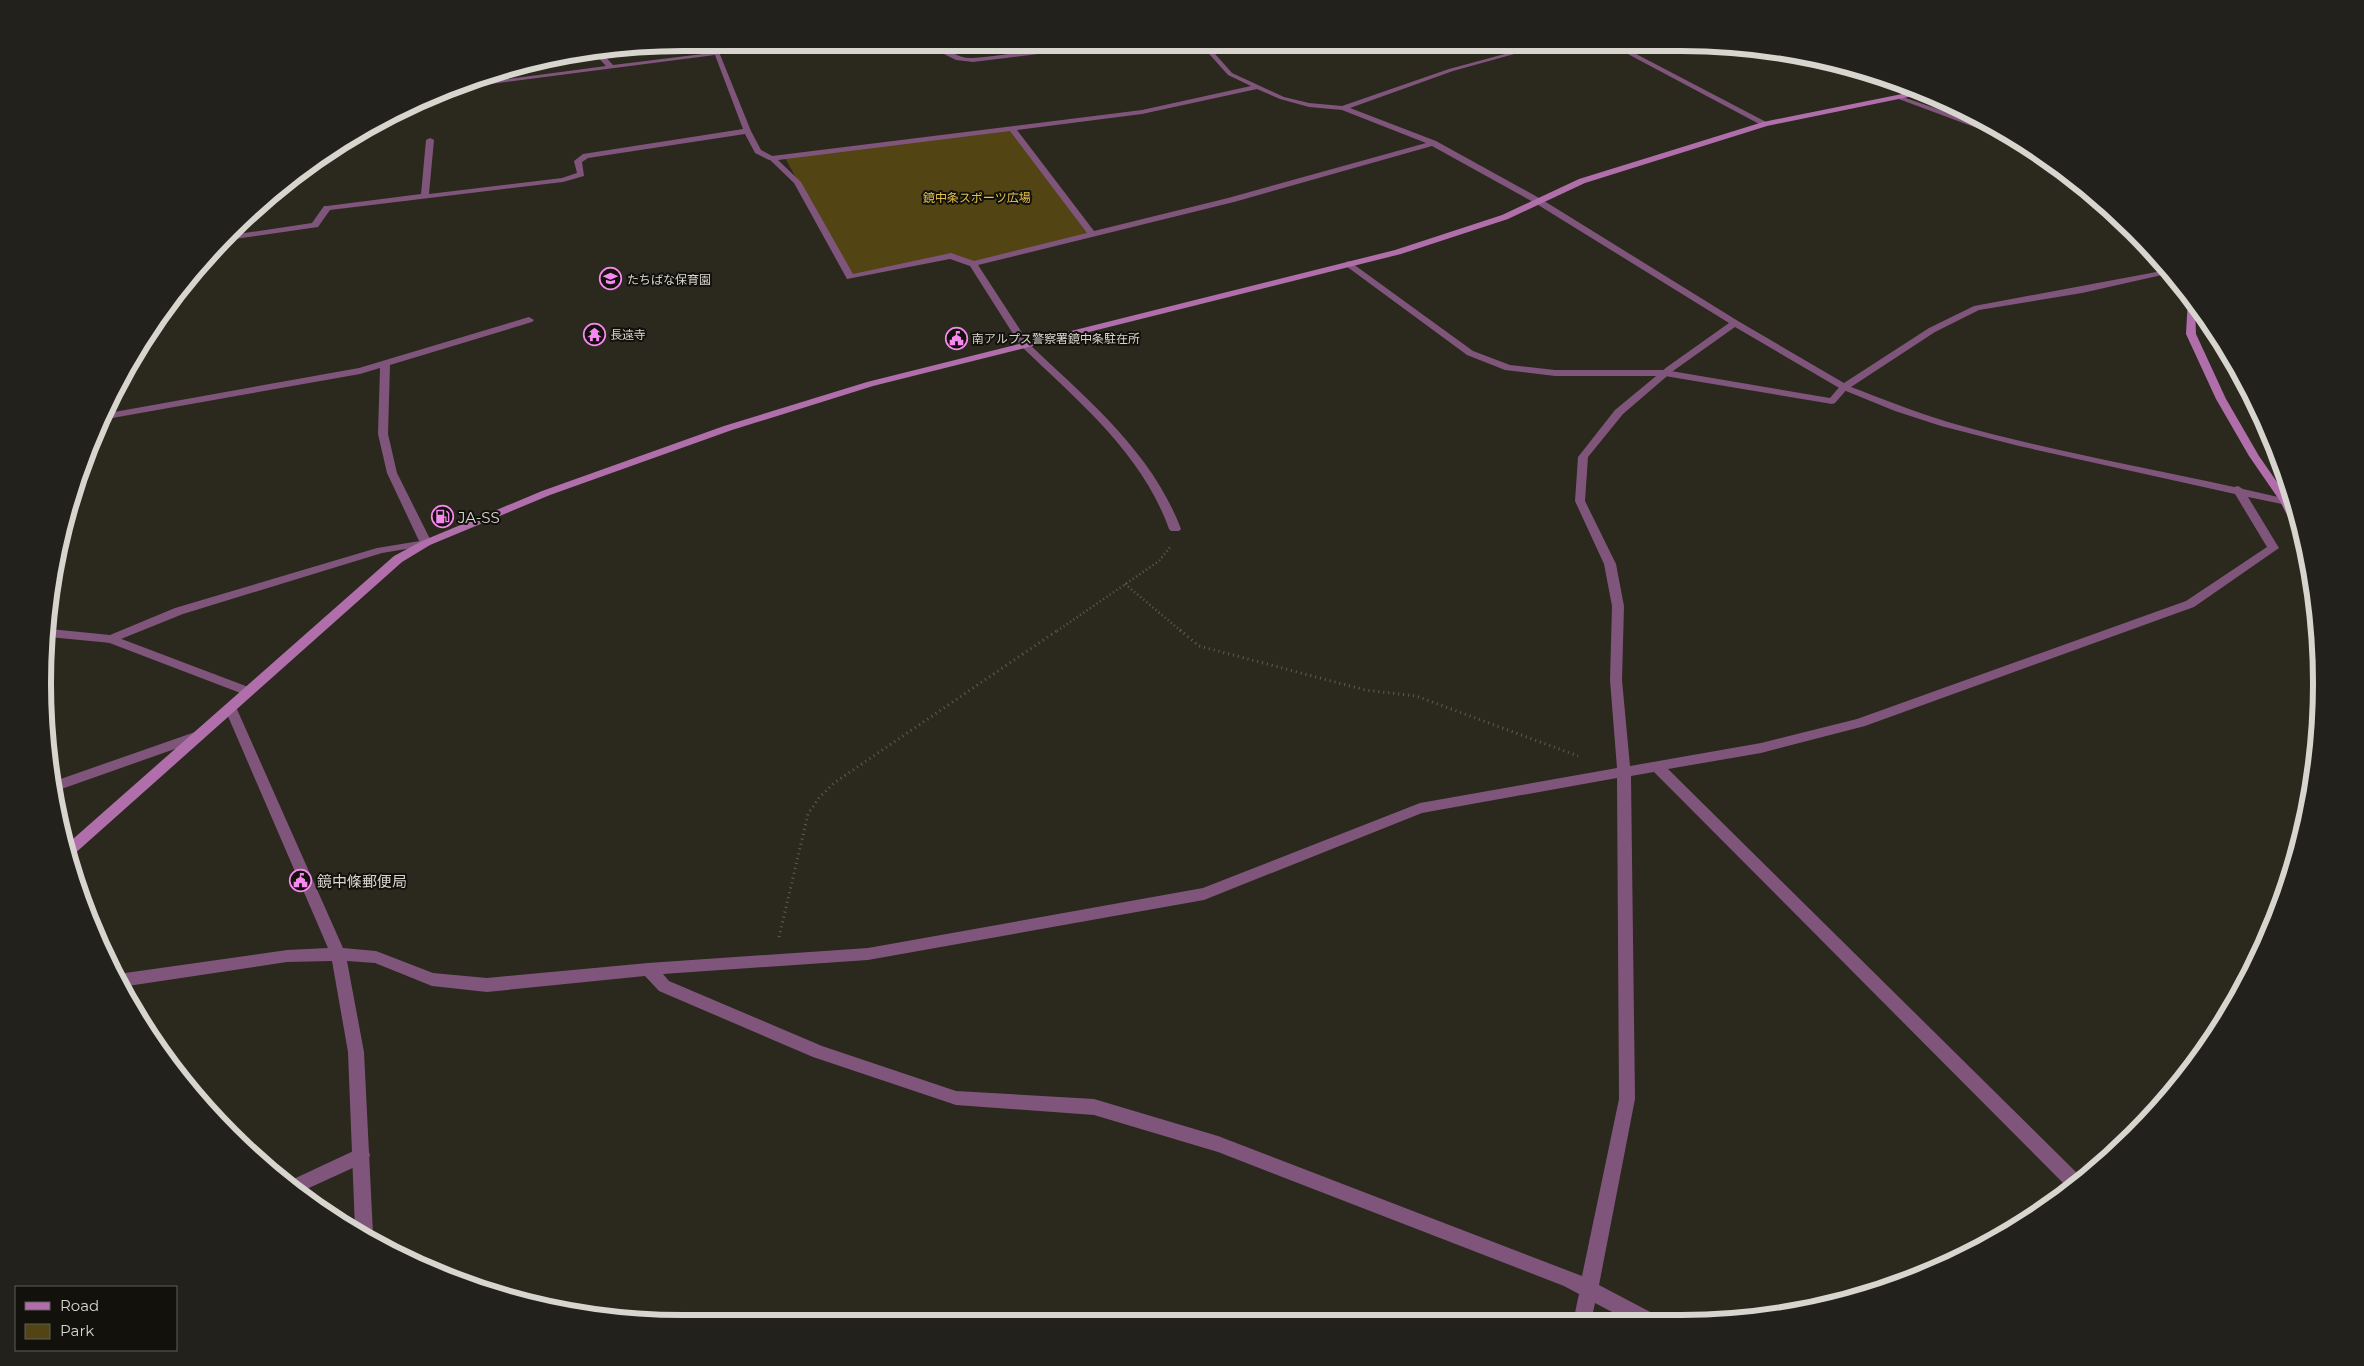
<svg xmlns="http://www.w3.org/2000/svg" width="2364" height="1366" font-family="Montserrat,'Noto Sans JP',sans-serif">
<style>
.green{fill:#524413}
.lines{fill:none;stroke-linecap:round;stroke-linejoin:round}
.path-far1{stroke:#605d54;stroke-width:2.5;stroke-dasharray:1 3;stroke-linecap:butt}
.path{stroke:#605d54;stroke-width:3;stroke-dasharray:1 4;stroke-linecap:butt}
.lane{fill:#7f557b;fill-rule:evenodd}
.street{fill:#7f557b;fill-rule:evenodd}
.secondary{fill:#b06eab;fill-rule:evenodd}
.labels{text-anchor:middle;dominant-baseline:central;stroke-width:4;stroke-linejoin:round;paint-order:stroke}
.far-park-label{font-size:12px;fill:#e4c047;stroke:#12110c}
.far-poi-label{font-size:12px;fill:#d7d5ce;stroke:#12110c;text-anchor:start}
.poi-label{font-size:15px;fill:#d7d5ce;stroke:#12110c;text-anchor:start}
.rim{fill:none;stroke:#d7d5ce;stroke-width:6}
</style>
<rect width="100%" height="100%" fill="#2b281d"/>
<path class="green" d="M 1011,127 L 1092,234 L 973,264 L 950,256 L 850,277 L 784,156 Z"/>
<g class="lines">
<path class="path-far1" d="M 1125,584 L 1181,631
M 1057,631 L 1159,561 L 1170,547"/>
<path class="path" d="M 1180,630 L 1199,646 L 1365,690 L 1416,696 L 1578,756
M 779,937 L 808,814 L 819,798 L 834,783 L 1058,630"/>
<path class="lane" d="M 1103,46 L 1120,46 L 1085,53 L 1046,53 L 973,62 L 956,60 L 930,47 C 945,46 957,59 973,58 C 998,57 1022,51 1046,49 C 1065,48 1084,49 1103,46 Z
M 597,48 L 613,65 L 719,52 L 751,131 L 761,150 L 776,158 L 769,160 L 755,153 L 745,134 L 588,158 L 582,162 L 584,176 L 563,182 L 330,210 L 318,227 L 221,241 L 225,236 L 312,223 L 324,206 L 327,206 L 421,194 L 426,140 L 430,138 L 434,140 L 429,194 L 562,178 L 577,173 L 574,161 L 583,154 L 743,129 L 715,55 L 444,90 L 454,86 L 606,66 L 591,50 Z
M 1349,261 L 1473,351 L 1510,365 L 1555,370 L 1665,370 L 1830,398 L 1841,385 L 1844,384 L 1849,387 L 1835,403 L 1832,404 L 1665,376 L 1555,376 L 1505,370 L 1467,355 L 1346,266 L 1346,262 Z
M 529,317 L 534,320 L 532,322 L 390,365 L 388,434 L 397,473 L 432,543 L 426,546 L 420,543 L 387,473 L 378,434 L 380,368 L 360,374 L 101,420 L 103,414 L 359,368 Z
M 1025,342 L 1028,343 C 1087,399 1152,452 1181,529 L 1179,531 L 1171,531 L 1169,529 C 1142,453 1078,401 1022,347 L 1020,345 Z
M 111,635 L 251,688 L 253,691 L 247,695 L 243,694 L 107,642 L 105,639 L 107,636 Z
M 198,731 L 203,733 L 205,736 L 203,739 L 53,792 L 52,782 Z
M 362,1147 L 368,1149 L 370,1155 L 368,1161 L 298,1193 L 285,1183 Z"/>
<path class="street" d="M 1609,44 L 1617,44 L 1770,124 L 1763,126 Z
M 1538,45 L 1547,45 L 1453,71 L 1350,108 L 1436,141 L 1541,199 L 1738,321 L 1844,383 L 1929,328 L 1974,306 L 2167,270 L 2171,275 L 2162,275 L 2082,293 L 1979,310 L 1935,332 L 1851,387 C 1883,399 1915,412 1948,422 C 2041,449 2139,466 2234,487 L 2238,486 L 2243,489 L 2291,500 L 2292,506 L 2248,497 L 2279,548 L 2194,607 L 1865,726 L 1761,753 L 1668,769 L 2080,1176 L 2067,1187 L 1654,772 L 1631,776 L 1635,1099 L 1599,1285 L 1656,1315 L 1658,1322 L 1631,1322 L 1595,1303 L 1591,1322 L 1573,1322 L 1579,1294 L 1564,1286 L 1218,1152 L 1094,1115 L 956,1105 L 813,1057 L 659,991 L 645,976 L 487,992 L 432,986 L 375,963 L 347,961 L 364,1052 L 373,1234 L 371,1237 L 355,1229 L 348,1052 L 332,961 L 287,962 L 121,987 L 116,975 L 118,974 L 287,950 L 328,948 L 224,707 L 230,702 L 236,707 L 343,948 L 376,951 L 433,973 L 487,978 L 648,963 L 868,948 L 1203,888 L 1420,803 L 1617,768 L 1610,680 L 1612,606 L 1604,564 L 1575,501 L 1578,457 L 1615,410 L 1667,367 L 1729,323 L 1535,203 L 1432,146 L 1234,202 L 978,265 L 1030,345 L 1025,348 L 1020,345 L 970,266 L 950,259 L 847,279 L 794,183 L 768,158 L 772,156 L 1142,110 L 1251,86 L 1228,75 L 1202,46 L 1208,46 L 1232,73 L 1284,97 L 1309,103 L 1342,106 L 1449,69 ZM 1257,89 L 1280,99 L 1309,107 L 1342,110 L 1426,143 L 1228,198 L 1094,231 L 1017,130 L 1142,114 ZM 1010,131 L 1087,233 L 974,261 L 951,253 L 853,274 L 801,182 L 778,160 ZM 1735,327 L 1841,389 L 1895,411 L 1941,426 L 2019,446 L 2235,494 L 2267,547 L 2186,601 L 1857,719 L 1761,743 L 1630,766 L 1622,680 L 1624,606 L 1616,564 L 1585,501 L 1588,457 L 1623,414 L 1673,371 ZM 1617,778 L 1619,1099 L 1582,1276 L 1218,1136 L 1094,1099 L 956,1091 L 822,1046 L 669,981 L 663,974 L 868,960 L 1204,900 L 1422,813 Z
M 1896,96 L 1900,96 L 1992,128 L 2015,139 L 2009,140 L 1896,98 Z
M 426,540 L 430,541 L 432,543 L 430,545 L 382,553 L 183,614 L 111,643 L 49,637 L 50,629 L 110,635 L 175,608 L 377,548 Z"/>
<path class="secondary" d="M 1917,91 L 1923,94 L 1767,126 L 1585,183 L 1508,219 L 1401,254 L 873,386 L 732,430 L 550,495 L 430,545 L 402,562 L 72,856 L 68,857 L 65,846 L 394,556 L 422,541 L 542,491 L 724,426 L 867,382 L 1395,250 L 1502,215 L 1579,179 L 1763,122 Z
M 2188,298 L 2195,305 L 2196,334 L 2226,399 L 2259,456 L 2290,501 L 2301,532 L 2294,529 L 2280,501 L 2249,456 L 2216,399 L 2186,334 Z"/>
</g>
<defs>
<symbol id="school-ring" viewBox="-11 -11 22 22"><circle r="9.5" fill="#12110c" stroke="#f689ee" stroke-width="1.5"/><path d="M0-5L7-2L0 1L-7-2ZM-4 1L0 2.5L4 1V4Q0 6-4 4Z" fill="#f689ee"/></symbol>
<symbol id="temple-ring" viewBox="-11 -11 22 22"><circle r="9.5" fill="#12110c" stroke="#f689ee" stroke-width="1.5"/><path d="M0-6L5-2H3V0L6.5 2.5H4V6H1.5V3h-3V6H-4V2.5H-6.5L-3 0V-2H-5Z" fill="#f689ee"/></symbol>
<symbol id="civic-ring" viewBox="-11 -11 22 22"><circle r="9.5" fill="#12110c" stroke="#f689ee" stroke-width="1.5"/><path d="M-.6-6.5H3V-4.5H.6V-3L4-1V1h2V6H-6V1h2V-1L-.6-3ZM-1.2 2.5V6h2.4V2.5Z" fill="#f689ee"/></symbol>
<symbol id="fuel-ring" viewBox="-11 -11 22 22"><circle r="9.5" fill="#12110c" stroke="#f689ee" stroke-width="1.5"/><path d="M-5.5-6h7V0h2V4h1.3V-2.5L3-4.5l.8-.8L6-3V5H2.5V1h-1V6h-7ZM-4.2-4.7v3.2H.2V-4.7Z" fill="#f689ee"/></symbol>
</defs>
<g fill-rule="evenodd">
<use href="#school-ring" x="598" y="266" width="25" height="25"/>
<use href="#temple-ring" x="582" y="322" width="25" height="25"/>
<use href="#civic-ring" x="944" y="326" width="25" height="25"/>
<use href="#fuel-ring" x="430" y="504" width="25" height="25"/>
<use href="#civic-ring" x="288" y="868" width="25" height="25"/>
</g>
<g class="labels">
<g class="far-park-label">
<text x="977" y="197">鏡中条スポーツ広場</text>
</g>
<g class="far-poi-label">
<text x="627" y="279">たちばな保育園</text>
<text x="610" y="334">長遠寺</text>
<text x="972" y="338">南アルプス警察署鏡中条駐在所</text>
</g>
<g class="poi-label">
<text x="458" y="517">JA-SS</text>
<text x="317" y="881">鏡中條郵便局</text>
</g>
</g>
<path d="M0 0H2364V1366H0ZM683 51H1681A632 632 0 0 1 2313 683V683A632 632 0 0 1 1681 1315H683A632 632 0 0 1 51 683V683A632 632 0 0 1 683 51Z" fill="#22211c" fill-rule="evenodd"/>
<path class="rim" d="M683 51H1681A632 632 0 0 1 2313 683V683A632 632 0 0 1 1681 1315H683A632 632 0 0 1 51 683V683A632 632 0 0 1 683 51Z"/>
<rect x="15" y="1286" width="162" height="65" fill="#12110c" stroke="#615f5a"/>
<rect x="25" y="1302" width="25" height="8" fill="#b06eab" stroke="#615f5a"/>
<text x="60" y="1311" font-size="15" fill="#d7d5ce">Road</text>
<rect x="25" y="1324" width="25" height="15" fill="#524413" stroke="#615f5a"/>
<text x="60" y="1336" font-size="15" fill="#d7d5ce">Park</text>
</svg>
